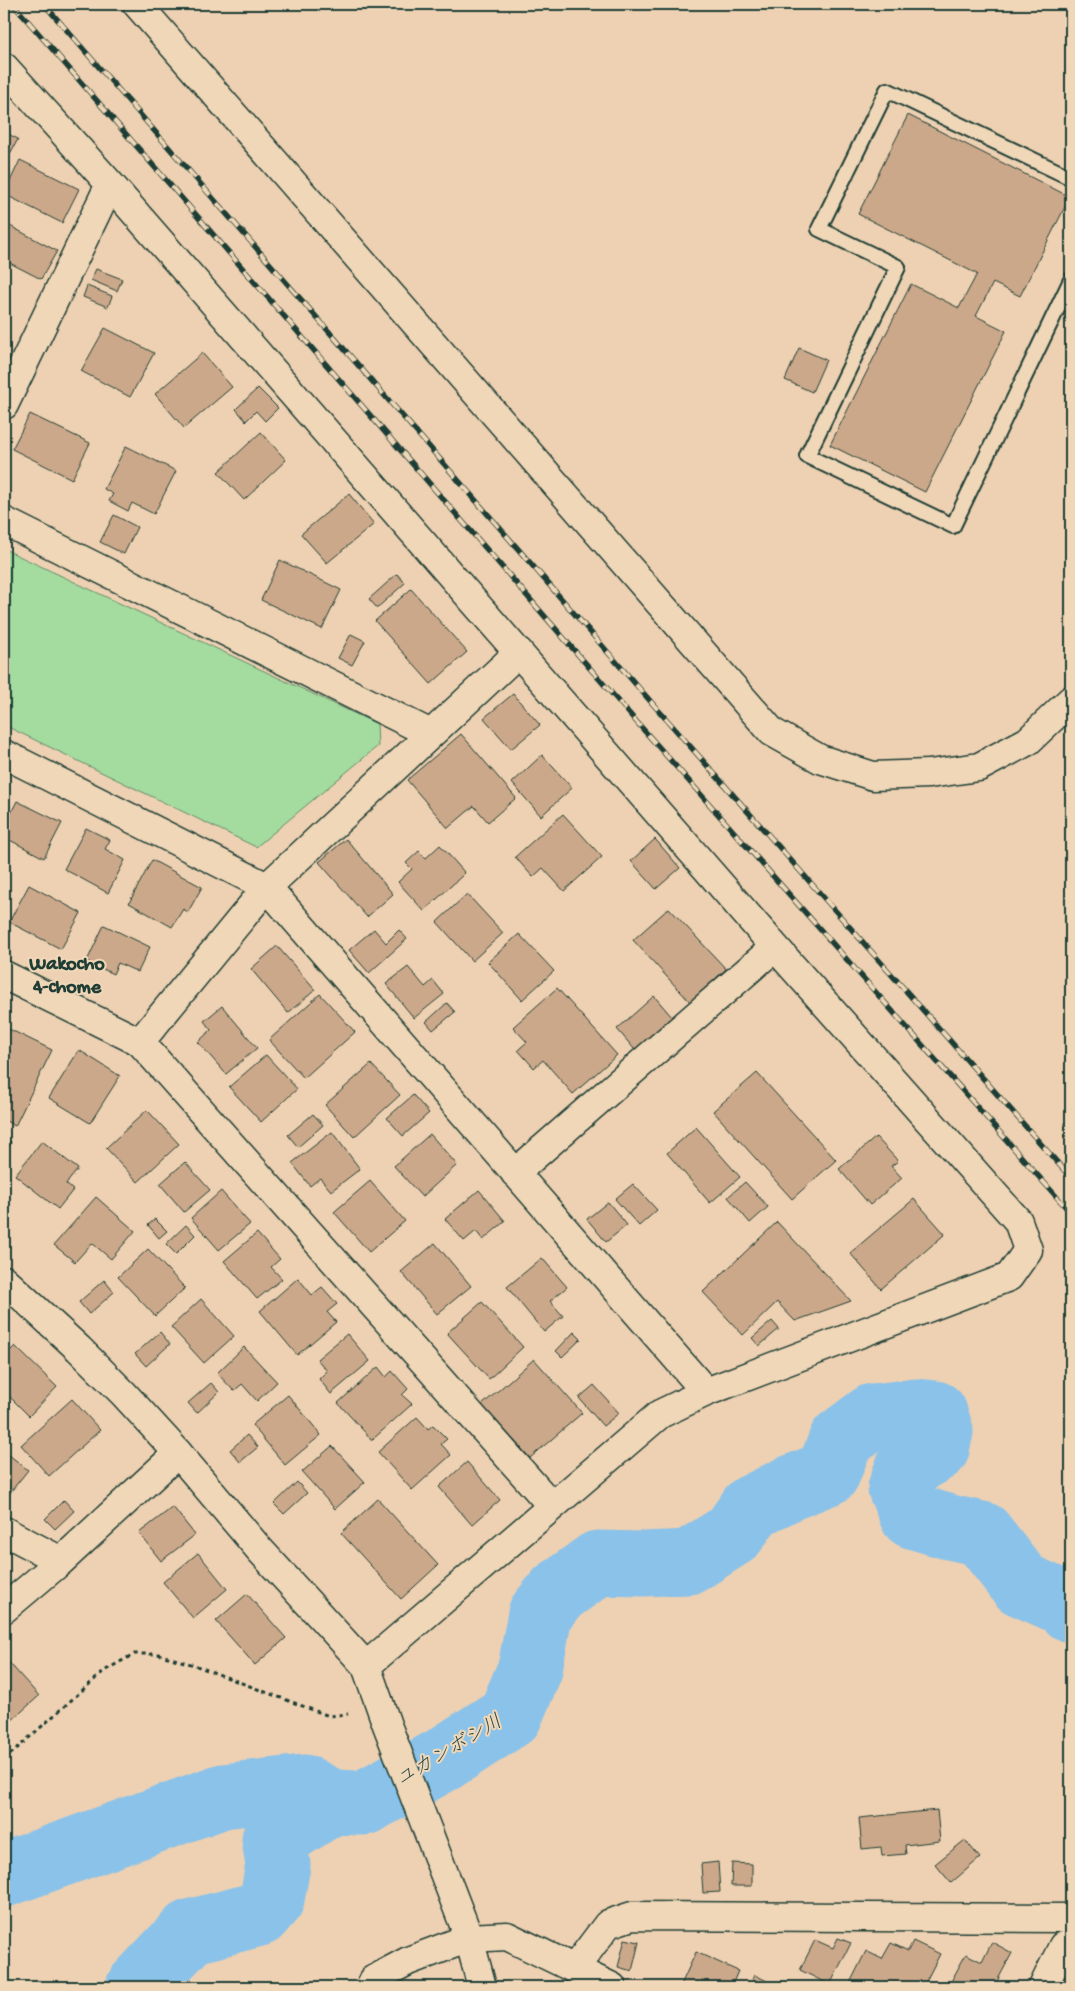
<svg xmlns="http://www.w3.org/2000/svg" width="1075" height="1991" font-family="'Gochi Hand','Klee One',sans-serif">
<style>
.green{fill:#a4db9f;stroke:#628c6a}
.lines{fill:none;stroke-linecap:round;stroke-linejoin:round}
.river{stroke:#8bc2e9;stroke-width:65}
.building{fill:#cca88a;stroke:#1f3d34}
.service-casing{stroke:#1f3d34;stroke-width:18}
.minor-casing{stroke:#1f3d34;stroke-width:31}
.tertiary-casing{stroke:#1f3d34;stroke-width:31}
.path{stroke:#1f3d34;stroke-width:3;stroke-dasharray:4 4;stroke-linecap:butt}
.service{stroke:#f0d7b8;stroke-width:14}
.minor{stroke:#f0d7b8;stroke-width:28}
.tertiary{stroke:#f0d7b8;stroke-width:28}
.rail-casing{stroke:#1f3d34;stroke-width:5.5}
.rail{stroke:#f0d7b8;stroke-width:4;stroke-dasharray:11;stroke-linecap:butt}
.labels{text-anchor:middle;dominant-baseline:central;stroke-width:4;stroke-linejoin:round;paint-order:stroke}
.neighbourhood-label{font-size:20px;font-weight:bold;fill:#1f3d34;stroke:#f0d7b8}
.water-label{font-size:20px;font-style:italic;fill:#2a4a46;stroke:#f0d7b8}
</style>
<rect width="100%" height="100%" fill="#eed1b2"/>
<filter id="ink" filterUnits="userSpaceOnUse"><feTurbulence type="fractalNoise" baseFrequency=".02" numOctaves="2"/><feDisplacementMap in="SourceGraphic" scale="10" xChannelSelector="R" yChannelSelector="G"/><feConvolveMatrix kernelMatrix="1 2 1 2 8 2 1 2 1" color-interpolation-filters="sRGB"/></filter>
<g filter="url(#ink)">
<path class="green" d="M 4,549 L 377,724 L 378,746 L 256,847 L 4,725 Z"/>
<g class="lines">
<path class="river" d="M 4,1875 L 223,1796 L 304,1787 L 332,1802
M 138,1987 L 190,1932 L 259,1914 L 272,1899 L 278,1865 L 274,1839 L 332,1802 L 364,1803 L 444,1759 L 510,1716 L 530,1669 L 540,1614 L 558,1592 L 598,1563 L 644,1564 L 689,1562 L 733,1534 L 752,1507 L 790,1488 L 828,1473 L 841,1440 L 873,1416 L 916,1411 L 935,1413 L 941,1431 L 937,1449 L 908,1467 L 900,1488 L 912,1516 L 949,1527 L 982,1534 L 1021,1584 L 1066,1604 L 1071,1610"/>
</g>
<path class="building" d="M 908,115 L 1070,197 L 1020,296 L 993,283 L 976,316 L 1006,331 L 925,492 L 830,445 L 911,284 L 959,308 L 977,274 L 858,214 Z
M 4,132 L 18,139 L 4,165 Z
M 20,160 L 79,189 L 62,223 L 4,194 Z
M 10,226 L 57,251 L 41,279 L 4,260 L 4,238 Z
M 96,269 L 122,279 L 117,291 L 91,280 Z
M 87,286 L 112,296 L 108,307 L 83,297 Z
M 105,328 L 154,353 L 130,397 L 81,371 Z
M 799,348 L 826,360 L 812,392 L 785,380 Z
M 202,353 L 232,387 L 184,428 L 155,394 Z
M 258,388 L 278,408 L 265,421 L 256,411 L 246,421 L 236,409 Z
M 30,414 L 90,443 L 72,479 L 12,449 Z
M 261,432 L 286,460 L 244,500 L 218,472 Z
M 126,446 L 176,471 L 154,514 L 132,503 L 128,511 L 109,501 L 113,494 L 104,489 Z
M 349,494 L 374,524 L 327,563 L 301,534 Z
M 114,515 L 137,527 L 124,554 L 100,542 Z
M 280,560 L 341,590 L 322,629 L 261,600 Z
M 397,574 L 405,583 L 377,608 L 369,599 Z
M 411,589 L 467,652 L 431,684 L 375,621 Z
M 351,634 L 365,641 L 352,665 L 338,658 Z
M 513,694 L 540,725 L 511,749 L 484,718 Z
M 461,734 L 516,798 L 488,822 L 474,806 L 448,828 L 407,780 Z
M 542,755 L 572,788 L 541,816 L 512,783 Z
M 17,801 L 62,823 L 44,858 L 4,837 L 4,827 Z
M 563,814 L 602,857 L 564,891 L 543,868 L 533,877 L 515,857 Z
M 86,828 L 110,840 L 105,849 L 125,860 L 108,893 L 64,869 Z
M 346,839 L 393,894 L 367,917 L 319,862 Z
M 655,839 L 680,868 L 656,889 L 631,861 Z
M 440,845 L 465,873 L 424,911 L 398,882 L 412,869 L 406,863 L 419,851 L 426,858 Z
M 152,860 L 202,887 L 188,912 L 183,909 L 172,927 L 129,903 Z
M 29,885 L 81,913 L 61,949 L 9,922 Z
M 467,894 L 503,933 L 472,961 L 437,922 Z
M 669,908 L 726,969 L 690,1002 L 633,940 Z
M 104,925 L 150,947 L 138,972 L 118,963 L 113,974 L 87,961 Z
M 374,929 L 386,943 L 399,930 L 407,939 L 369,973 L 349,950 Z
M 519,934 L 554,971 L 522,1000 L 488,962 Z
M 277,946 L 315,990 L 288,1013 L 251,969 Z
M 408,967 L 425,987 L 433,980 L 444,994 L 414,1018 L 386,984 Z
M 557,988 L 617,1055 L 573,1094 L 543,1060 L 534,1068 L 518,1050 L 527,1042 L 513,1027 Z
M 320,994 L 355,1032 L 304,1078 L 269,1040 Z
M 654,996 L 672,1017 L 635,1050 L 617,1029 Z
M 447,1003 L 455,1012 L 433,1030 L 426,1022 Z
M 222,1006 L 257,1048 L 226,1074 L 198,1042 L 211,1030 L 204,1021 Z
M 9,1029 L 52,1050 L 15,1126 L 4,1120 L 4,1040 Z
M 79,1050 L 120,1076 L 90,1123 L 49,1098 Z
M 266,1055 L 297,1089 L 261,1122 L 229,1087 Z
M 371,1064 L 400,1095 L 354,1137 L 325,1105 Z
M 757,1073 L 836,1160 L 792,1199 L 713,1111 Z
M 413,1095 L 429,1113 L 403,1136 L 387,1118 Z
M 147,1110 L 179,1144 L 138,1182 L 106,1148 Z
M 313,1114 L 323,1125 L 298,1147 L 288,1135 Z
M 696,1127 L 740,1177 L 710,1203 L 667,1153 Z
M 332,1132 L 360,1169 L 331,1191 L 320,1178 L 310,1186 L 292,1163 Z
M 430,1134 L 457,1165 L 422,1197 L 394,1166 Z
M 876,1137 L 898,1161 L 891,1166 L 902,1178 L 870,1205 L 839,1169 Z
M 4,1139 L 11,1142 L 4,1158 Z
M 42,1141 L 78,1169 L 66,1184 L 73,1190 L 58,1209 L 15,1175 Z
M 185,1162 L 210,1190 L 184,1212 L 160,1184 Z
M 370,1181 L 405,1221 L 369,1252 L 334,1212 Z
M 745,1182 L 768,1207 L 750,1223 L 728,1197 Z
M 633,1184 L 657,1210 L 639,1226 L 615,1199 Z
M 479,1190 L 505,1221 L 483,1240 L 476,1231 L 464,1241 L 445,1219 Z
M 221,1191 L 250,1224 L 219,1250 L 191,1218 Z
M 96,1197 L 135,1231 L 111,1259 L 92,1243 L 75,1262 L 54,1245 Z
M 914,1199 L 945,1234 L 881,1289 L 850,1253 Z
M 608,1202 L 627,1225 L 606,1242 L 587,1219 Z
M 155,1219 L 167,1231 L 159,1238 L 148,1225 Z
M 777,1222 L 851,1301 L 795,1321 L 777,1302 L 743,1335 L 703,1292 Z
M 186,1225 L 195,1235 L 176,1254 L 166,1244 Z
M 257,1233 L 280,1259 L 271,1267 L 282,1279 L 257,1299 L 224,1261 Z
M 435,1243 L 471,1286 L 437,1314 L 401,1272 Z
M 148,1249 L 185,1288 L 155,1316 L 118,1277 Z
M 542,1258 L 567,1287 L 550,1301 L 563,1316 L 544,1332 L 507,1287 Z
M 298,1278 L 312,1295 L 322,1287 L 337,1304 L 327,1312 L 336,1322 L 297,1355 L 260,1311 Z
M 104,1280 L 114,1292 L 89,1314 L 79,1302 Z
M 201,1299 L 234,1336 L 204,1363 L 171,1327 Z
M 482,1302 L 523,1347 L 489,1379 L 447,1333 Z
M 772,1321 L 779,1329 L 759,1346 L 752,1338 Z
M 160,1332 L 170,1344 L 146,1366 L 135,1354 Z
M 574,1332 L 581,1339 L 562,1357 L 556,1351 Z
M 347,1334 L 370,1361 L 331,1394 L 319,1379 L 327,1371 L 317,1359 Z
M 15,1346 L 57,1387 L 29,1416 L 4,1391 L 4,1357 Z
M 244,1347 L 277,1382 L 257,1401 L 242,1384 L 234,1391 L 217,1373 Z
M 534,1359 L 582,1413 L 530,1458 L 482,1405 Z
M 378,1367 L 386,1377 L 392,1371 L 408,1389 L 402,1395 L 412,1404 L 372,1440 L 338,1403 Z
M 211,1383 L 219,1392 L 197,1413 L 188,1403 Z
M 594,1385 L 619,1413 L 603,1426 L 579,1398 Z
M 288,1395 L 321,1435 L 285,1465 L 252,1425 Z
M 72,1399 L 100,1430 L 49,1476 L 21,1445 Z
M 417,1417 L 428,1429 L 433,1425 L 447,1439 L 441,1444 L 451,1455 L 412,1490 L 378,1452 Z
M 247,1435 L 258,1447 L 240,1462 L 230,1450 Z
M 332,1446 L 365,1482 L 335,1509 L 302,1472 Z
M 4,1451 L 28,1470 L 4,1500 Z
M 467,1462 L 500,1500 L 472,1525 L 439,1487 Z
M 297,1482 L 307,1493 L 284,1514 L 274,1504 Z
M 378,1499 L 438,1565 L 401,1599 L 341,1533 Z
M 64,1500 L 74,1511 L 55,1529 L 45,1519 Z
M 173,1507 L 195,1535 L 161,1561 L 139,1533 Z
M 198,1553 L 227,1589 L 193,1618 L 163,1582 Z
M 247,1594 L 286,1638 L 255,1665 L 216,1621 Z
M 4,1657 L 39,1696 L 11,1721 L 4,1713 Z
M 937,1810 L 940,1841 L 905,1845 L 906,1854 L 882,1856 L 881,1847 L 862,1849 L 859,1818 Z
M 965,1840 L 980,1858 L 951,1883 L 935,1864 Z
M 718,1862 L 720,1892 L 703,1893 L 701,1864 Z
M 732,1863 L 752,1864 L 752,1886 L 731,1886 Z
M 838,1938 L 851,1943 L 830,1985 L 800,1970 L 815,1940 L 833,1948 Z
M 625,1939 L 639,1942 L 632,1971 L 618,1967 Z
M 913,1941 L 940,1954 L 923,1987 L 848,1987 L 866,1951 L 882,1959 L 891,1943 L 908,1951 Z
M 992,1942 L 1012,1953 L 994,1987 L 948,1987 L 966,1954 L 982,1962 Z
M 696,1952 L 738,1971 L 731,1987 L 680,1987 Z
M 755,1975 L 779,1987 L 749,1987 Z"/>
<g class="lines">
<defs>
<path id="service" d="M 1071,178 L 887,90 L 819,229 L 898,267 L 807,456 L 953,526 L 1071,280"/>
<path id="minor" d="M 4,67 L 110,184 L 775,947 L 1018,1221 L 1028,1250 L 1009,1277 L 706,1392 L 660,1414 L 366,1666
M 4,405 L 110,184
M 4,521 L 431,734
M 4,754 L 267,887 L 706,1392
M 4,975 L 140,1042 L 552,1506
M 140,1042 L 267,887 L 519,652
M 515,1173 L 775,947
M 4,1531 L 61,1561
M 4,1609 L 61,1561 L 178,1453
M 574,1969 L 608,1924 L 632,1916 L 1071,1918
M 370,1987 L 374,1979 L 408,1961 L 469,1938 L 507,1936 L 612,1987
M 1043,1987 L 1063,1946"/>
<path id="tertiary" d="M 137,4 L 772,732 L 820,759 L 873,776 L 929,774 L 979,767 L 1028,741 L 1071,700
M 4,1280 L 79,1349 L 124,1394 L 178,1453 L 259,1549 L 366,1666 L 387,1725 L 469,1938 L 482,1987"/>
</defs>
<use href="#service" class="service-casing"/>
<use href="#minor" class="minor-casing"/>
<use href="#tertiary" class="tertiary-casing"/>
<path class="path" d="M 4,1760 L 104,1671 L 134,1654 L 158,1654 L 194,1665 L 329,1716 L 348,1714"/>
<use href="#service" class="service"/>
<use href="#minor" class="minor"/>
<use href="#tertiary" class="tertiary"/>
<defs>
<path id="rail" d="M 13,4 L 634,719 L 1071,1213
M 44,4 L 652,703 L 1071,1178"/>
</defs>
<use href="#rail" class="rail-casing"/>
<use href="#rail" class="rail"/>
</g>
</g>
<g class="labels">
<g class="neighbourhood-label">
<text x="67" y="965">Wakocho<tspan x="67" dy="23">4-chome</tspan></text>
</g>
<g class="water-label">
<text transform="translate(450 1752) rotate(-31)">ユカンボシ川</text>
</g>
</g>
<rect width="1075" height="1991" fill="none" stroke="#f0d7b8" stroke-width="20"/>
<rect x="10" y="10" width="1055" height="1971" fill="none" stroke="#1f3d34" stroke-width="2" filter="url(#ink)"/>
</svg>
